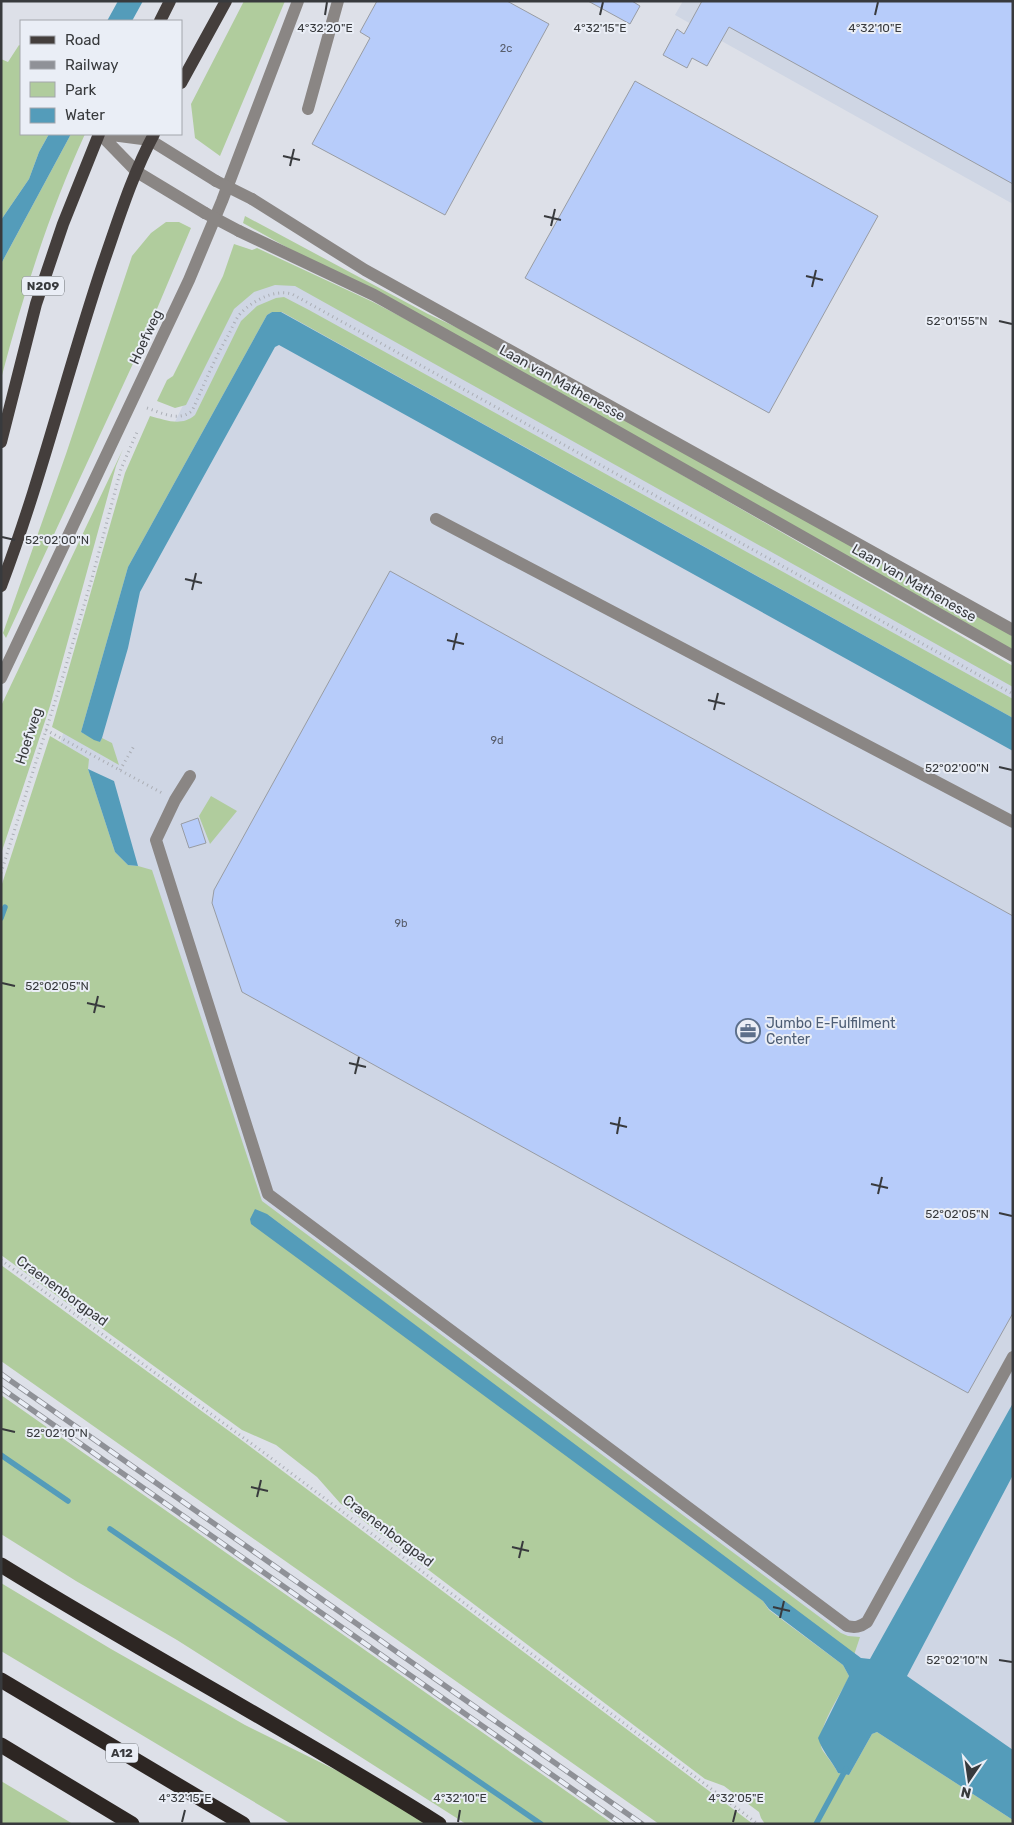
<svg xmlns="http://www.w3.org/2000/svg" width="1014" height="1825" font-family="Rubik,sans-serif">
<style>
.built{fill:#cfd6e4}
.green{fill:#b0cc9d}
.water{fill:#549cba}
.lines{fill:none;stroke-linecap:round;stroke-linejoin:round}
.stream{stroke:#549cba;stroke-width:5.5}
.building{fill:#b7ccfa;stroke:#989ca3}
.path{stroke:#abaeb5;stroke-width:3;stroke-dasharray:1 4;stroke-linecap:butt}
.minor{stroke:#8a8684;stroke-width:12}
.major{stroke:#443e3c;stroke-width:12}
.highway{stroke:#2d2623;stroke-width:15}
.rail-casing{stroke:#8f9197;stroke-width:5.5}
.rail{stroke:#eaeef6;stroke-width:4;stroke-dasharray:11;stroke-linecap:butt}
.minor-bridge{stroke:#8a8684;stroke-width:12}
.ticks{fill:none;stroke:#383a3d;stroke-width:2}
.labels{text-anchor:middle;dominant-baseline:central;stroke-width:4;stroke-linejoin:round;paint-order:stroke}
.number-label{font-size:11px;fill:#585e6c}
.shield{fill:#eaeef6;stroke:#6d7074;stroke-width:1}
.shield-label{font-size:12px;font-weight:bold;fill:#383a3d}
.street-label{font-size:14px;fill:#383a3d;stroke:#eaeef6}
.service-label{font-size:14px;fill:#4e5e75;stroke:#eaeef6;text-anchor:start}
.ticks-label{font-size:12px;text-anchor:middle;fill:#383a3d;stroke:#eaeef6;stroke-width:4;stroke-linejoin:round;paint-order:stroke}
</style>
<rect width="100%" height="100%" fill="#dde0e8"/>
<path class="built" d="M 683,1 L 1013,1 L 1013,204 L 675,15 Z
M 265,268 L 1013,682 L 1013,1824 L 839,1824 L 1,1229 L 1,926 L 141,492 L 247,273 Z"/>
<path class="green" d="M 244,1 L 285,1 L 220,156 L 195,138 L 191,104 Z
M 19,45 L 21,46 L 21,134 L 49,134 L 39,152 L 29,179 L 1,220 L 1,59 L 8,62 Z
M 71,134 L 85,134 C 49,213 23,295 1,379 L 1,264 Z
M 245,216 L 428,314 L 471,334 L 1013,635 L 1013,651 L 243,223 Z
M 166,222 L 179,222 L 191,228 L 143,342 L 6,638 L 3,633 L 66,454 L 132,256 L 151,233 Z
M 234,244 L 252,250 L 257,248 L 373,302 L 415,324 L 625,442 L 1013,666 L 1013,687 L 295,286 L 275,285 L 254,292 L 234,309 L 186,405 L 175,408 L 157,401 L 167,380 L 173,376 L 223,276 Z
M 284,297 L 309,310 L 1013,699 L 1013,718 L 282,312 L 272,312 L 267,315 L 128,567 L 81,732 L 100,742 L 102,738 L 112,743 L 119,765 L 52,727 L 125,473 L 150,416 C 166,420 181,427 195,415 L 241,321 L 257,306 L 276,298 Z
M 123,449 L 116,466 L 50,706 L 1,854 L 1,706 Z
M 50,736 L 89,759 L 88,769 L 115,852 L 128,865 L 138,866 L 152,870 L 262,1201 L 841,1633 L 848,1636 L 860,1637 L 854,1655 L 267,1214 L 763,1601 L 769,1610 L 843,1665 L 849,1676 C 842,1694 812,1733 823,1751 C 828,1758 834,1765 838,1773 L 849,1775 L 872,1734 L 877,1732 L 1013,1820 L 1013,1824 L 765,1824 L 761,1818 L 759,1812 L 724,1786 L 705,1779 L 340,1503 L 317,1477 L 276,1445 L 242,1430 L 1,1255 L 1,887 Z
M 211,796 L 237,811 L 210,844 L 199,816 Z
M 1,1265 L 240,1439 L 753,1824 L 659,1824 L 1,1361 Z
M 1,1395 L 613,1824 L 466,1824 L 177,1640 L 76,1581 L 1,1534 Z
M 1,1583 L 111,1649 L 245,1725 L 368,1786 L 429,1824 L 291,1824 L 1,1651 Z
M 1,1781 L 73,1824 L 1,1824 Z"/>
<path class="water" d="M 118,1 L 143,1 L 132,21 L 107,21 Z
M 49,134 L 71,134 L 1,264 L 1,220 L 29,179 L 39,152 Z
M 272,312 L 281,312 L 1013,718 L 1013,751 L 279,345 L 275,347 L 140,592 L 128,648 L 102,738 L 100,742 L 94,740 L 81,732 L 128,567 L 267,315 Z
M 88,769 L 114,781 L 138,866 L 128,865 L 115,852 Z
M 255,1209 L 267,1214 L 861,1658 L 870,1659 L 1013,1403 L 1013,1475 L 907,1676 L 1013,1750 L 1013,1820 L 877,1732 L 872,1734 L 849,1775 L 838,1773 C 832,1761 822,1751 818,1738 L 849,1676 L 843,1665 L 769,1609 L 763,1601 L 251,1224 L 250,1219 Z"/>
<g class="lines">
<path class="stream" d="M 1,918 L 5,907
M 1,1455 L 68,1501
M 110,1529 L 541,1824
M 816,1824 L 846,1769"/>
</g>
<path class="building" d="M 377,1 L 507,1 L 549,24 L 445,215 L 312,144 L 370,38 L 360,32 Z
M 588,1 L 632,1 L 640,6 L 630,24 Z
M 702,1 L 1013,1 L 1013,184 L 729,27 L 707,66 L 692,58 L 687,68 L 663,55 L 677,29 L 684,34 Z
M 635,81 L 878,216 L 769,413 L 525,278 Z
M 390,571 L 1013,916 L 1013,1313 L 968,1393 L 242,992 L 212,903 L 214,890 Z
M 198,818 L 206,843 L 189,848 L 181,824 Z"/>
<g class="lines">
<path class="path" d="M 147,408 C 162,413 178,422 192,411 C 204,385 214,359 229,334 C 232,328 235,320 240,314 C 252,301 274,289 292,294 L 1013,694
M 46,730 L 162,793
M 120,770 L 134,746
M 1,873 L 60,686 L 92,578 L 121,469 L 137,432
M 1,1260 L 267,1455 L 758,1824"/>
<path class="minor" d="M 308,109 L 338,1
M 100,134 L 137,172 L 205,213
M 104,134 L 150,140 L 216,181
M 252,199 L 365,270 L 1013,630
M 239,231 L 374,295 L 558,398 L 1013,656
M 436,519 L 1013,822
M 1,678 L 189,280 L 222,201 L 298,1
M 190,776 L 175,800 L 156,840 L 268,1194 L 847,1626 C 855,1628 860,1627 867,1622 L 1013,1357"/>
<path class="major" d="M 160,21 L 170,1
M 181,83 L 226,1
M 1,442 L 36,304 L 63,224 L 99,134
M 1,586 C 41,481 67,371 103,264 C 118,221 132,175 154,134"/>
<path class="highway" d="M 1,1565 C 145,1654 295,1733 439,1824
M 1,1680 L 243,1824
M 1,1745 L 132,1824"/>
<defs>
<path id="rail" d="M 1,1374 L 642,1824
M 1,1388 L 622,1824"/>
</defs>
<use href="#rail" class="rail-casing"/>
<use href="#rail" class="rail"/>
<path class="minor-bridge" d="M 216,181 L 252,199
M 205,213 L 239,231"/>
</g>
<path class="ticks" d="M 325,15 L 327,2M 600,15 L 603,2M 875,15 L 878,2M 283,156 L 300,160M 290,166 L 294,149M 544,216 L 561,220M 551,226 L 555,209M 806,276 L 823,280M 812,287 L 816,270M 999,321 L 1012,324M 2,537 L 15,540M 185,579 L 202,583M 192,590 L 196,573M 447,640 L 464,644M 453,650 L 457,633M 708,700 L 725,704M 714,710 L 718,693M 999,767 L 1012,770M 2,983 L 15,986M 87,1003 L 105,1007M 94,1013 L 98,996M 349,1063 L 366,1067M 355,1074 L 359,1057M 610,1123 L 627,1127M 617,1134 L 620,1117M 871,1184 L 888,1188M 878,1194 L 882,1177M 999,1213 L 1012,1216M 2,1429 L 15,1432M 251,1487 L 268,1491M 257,1497 L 261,1480M 512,1547 L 529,1551M 519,1558 L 523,1541M 773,1607 L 790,1611M 780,1618 L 784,1601M 999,1660 L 1012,1662M 182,1822 L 185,1810M 458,1822 L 460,1810M 733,1822 L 736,1810"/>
<defs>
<symbol id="office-ring" viewBox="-11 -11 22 22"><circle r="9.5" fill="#eaeef6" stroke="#5c6f8a" stroke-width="1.5"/><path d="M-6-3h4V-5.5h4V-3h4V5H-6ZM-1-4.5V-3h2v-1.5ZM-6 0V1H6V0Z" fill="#5c6f8a"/></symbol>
</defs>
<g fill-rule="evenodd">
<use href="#office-ring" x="734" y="1017" width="28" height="28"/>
</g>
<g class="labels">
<g class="number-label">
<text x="506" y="48">2c</text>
<text x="497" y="740">9d</text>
<text x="401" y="923">9b</text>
</g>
<g class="shield">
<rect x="22" y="276.5" width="42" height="19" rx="4"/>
<rect x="106" y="1743.5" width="32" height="19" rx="4"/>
</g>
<g class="shield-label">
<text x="43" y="286">N209</text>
<text x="122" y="1753">A12</text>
</g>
<g class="street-label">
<text transform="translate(146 337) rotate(-65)">Hoefweg</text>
<text transform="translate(562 383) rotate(29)">Laan van Mathenesse</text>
<text transform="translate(914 583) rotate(30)">Laan van Mathenesse</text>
<text transform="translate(29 736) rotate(-72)">Hoefweg</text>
<text transform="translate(62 1291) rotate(36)">Craenenborgpad</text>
<text transform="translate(388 1531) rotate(37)">Craenenborgpad</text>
</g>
<g class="service-label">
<text x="766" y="1023">Jumbo E-Fulfilment<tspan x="766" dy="16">Center</tspan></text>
</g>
</g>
<g class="ticks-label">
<text x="325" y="32">4°32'20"E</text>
<text x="600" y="32">4°32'15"E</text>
<text x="875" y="32">4°32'10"E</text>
<text x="957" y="325">52°01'55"N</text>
<text x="57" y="544">52°02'00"N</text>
<text x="957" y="772">52°02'00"N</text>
<text x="57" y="990">52°02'05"N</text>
<text x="957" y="1218">52°02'05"N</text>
<text x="57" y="1437">52°02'10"N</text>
<text x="957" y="1664">52°02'10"N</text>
<text x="185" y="1802">4°32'15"E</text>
<text x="460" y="1802">4°32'10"E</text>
<text x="736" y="1802">4°32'05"E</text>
</g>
<rect width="1014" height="1825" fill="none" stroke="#383a3d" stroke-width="5"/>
<rect x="20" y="20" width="162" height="115" fill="#eaeef6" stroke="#a3a6ac"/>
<rect x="30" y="36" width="25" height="8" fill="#443e3c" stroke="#a3a6ac"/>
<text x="65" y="45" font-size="15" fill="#383a3d">Road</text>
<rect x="30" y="61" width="25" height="8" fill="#8f9197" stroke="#a3a6ac"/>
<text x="65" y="70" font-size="15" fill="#383a3d">Railway</text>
<rect x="30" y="82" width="25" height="15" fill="#b0cc9d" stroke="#a3a6ac"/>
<text x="65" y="95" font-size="15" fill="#383a3d">Park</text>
<rect x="30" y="108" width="25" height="15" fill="#549cba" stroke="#a3a6ac"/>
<text x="65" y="120" font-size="15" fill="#383a3d">Water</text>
<g transform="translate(969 1780) rotate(193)" stroke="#eaeef6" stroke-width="4" paint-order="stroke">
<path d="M0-4L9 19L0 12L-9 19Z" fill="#383a3d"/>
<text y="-8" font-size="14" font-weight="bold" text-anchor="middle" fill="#383a3d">N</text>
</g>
</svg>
